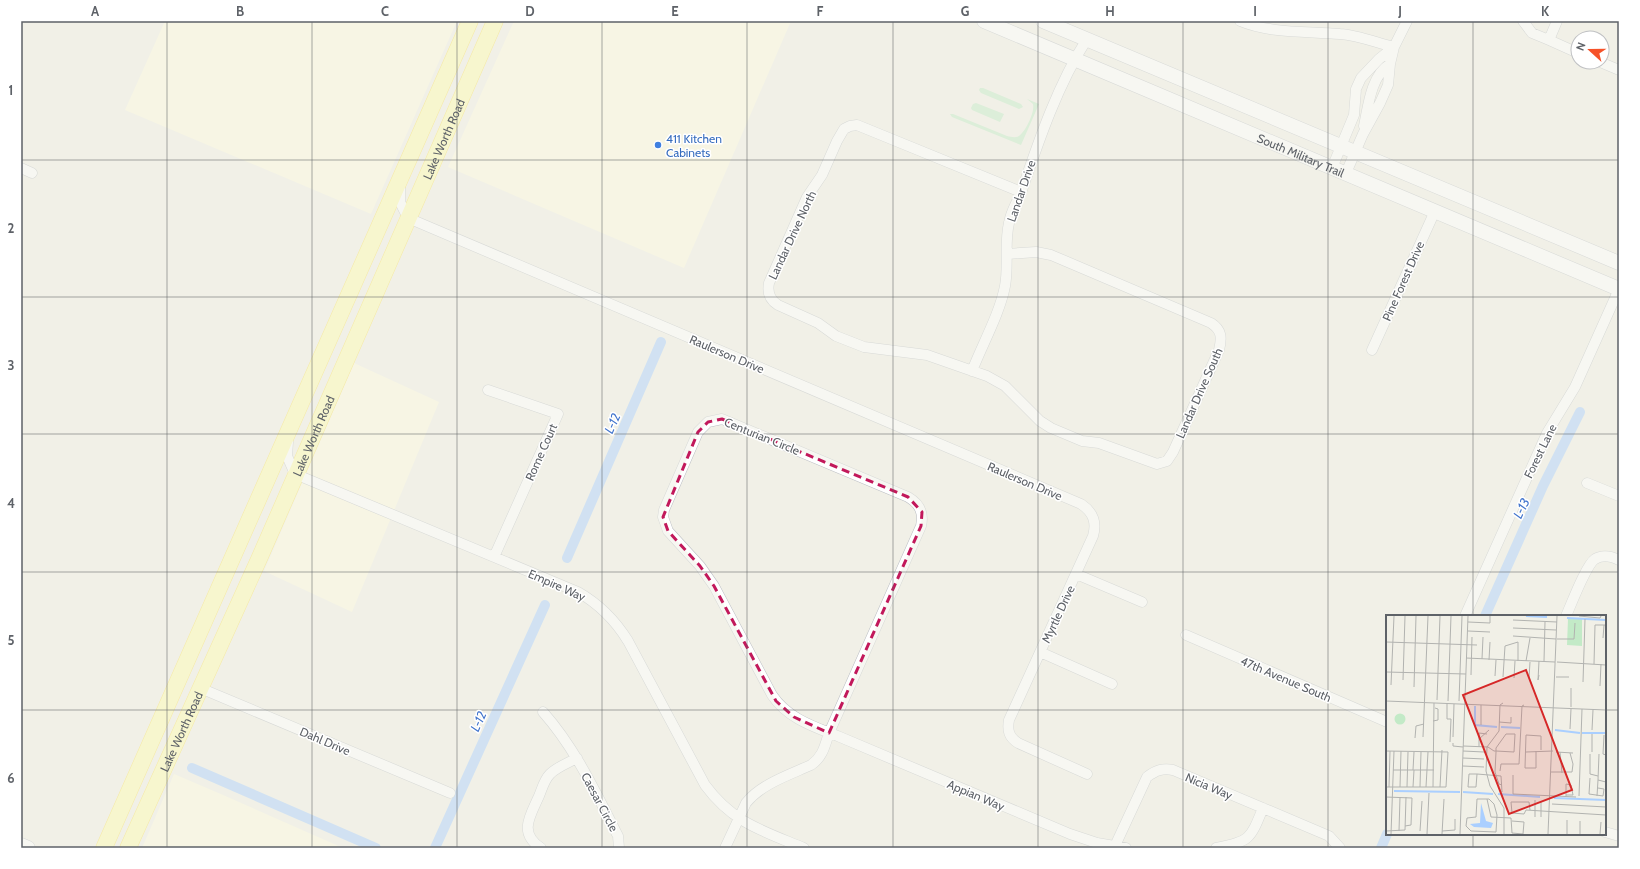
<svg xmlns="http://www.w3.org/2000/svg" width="1640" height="869" font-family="Cabin,sans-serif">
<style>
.commercial{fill:#fffbdf}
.green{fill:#c3eac7}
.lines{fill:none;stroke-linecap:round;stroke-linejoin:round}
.canal{stroke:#aacfff;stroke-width:10}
.street-casing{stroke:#bbbec3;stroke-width:11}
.secondary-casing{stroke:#bcbfc5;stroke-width:15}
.primary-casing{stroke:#fbe156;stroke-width:17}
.street{stroke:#fff;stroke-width:10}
.secondary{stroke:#fff;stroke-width:14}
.primary{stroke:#fffcaf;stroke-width:16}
.marked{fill:none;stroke:#c2185b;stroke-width:3;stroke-dasharray:8 5;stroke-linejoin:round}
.grid{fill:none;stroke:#5e6268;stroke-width:1;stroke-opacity:0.55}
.shop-dot{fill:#3f7fe0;stroke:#fff;stroke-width:1.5}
.labels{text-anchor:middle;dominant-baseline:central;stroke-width:3;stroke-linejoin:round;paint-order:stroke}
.street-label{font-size:12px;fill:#5e6268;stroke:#fff}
.shop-label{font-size:12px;fill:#366cbe;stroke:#fff;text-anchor:start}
.water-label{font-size:13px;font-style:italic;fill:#4275cd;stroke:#fff}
.inset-river{fill:none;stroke:#aacfff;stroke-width:2}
.inset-road{fill:none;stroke:#b2b3b0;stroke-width:1}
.view{fill:#d62828;fill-opacity:0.15;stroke:#d62828;stroke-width:2}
.inset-edge{fill:none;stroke:#5e6268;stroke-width:2}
.neatline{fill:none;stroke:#5e6268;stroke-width:1.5}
.grid-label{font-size:13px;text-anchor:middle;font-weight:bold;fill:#5e6268}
</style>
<rect width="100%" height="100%" fill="#f1f0e7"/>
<path class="commercial" d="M 165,21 L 457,21 L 371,214 L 125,110 Z
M 514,21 L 791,21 L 684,268 L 448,167 Z
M 354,363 L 439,402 L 352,612 L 264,571 Z
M 174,774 L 223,795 L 343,848 L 142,848 Z"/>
<path class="green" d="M 980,88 L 983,88 L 1021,104 L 1023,107 L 1019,109 L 981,93 L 979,90 Z
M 1027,99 L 1039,104 L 1021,145 L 952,117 L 950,114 L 953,114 L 1007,136 C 1011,137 1016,138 1019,136 C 1026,131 1035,112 1033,104 Z
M 976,103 L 1004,114 L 1000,122 L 972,110 L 971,108 L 973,104 Z"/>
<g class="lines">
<path class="canal" d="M 567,558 L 661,342
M 1485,616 L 1543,486 L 1580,412
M 192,768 L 376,848
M 435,848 L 545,605
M 1381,848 L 1387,834"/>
<defs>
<path id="street" d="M 1240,21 C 1271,34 1308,31 1340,34 C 1358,35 1377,43 1394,47
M 1523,21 L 1532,33 L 1549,40
M 1557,21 L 1549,40 L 1578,53
M 1600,62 L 1619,70
M 1364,126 C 1368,107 1371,75 1390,64
M 21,168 L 32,173
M 1332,168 L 1354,115 L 1356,89 L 1361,78 L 1379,59 L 1394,47
M 1346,173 L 1363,134 L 1380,103 L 1388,85 L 1390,64 L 1394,47 L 1407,21
M 400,186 L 400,202 L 408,218 L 1081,504 C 1093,512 1097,522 1093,536 L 1009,720 C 1007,731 1009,737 1018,743 L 1087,774
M 1007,254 L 1036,252 L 1051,255 L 1211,323 C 1222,330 1222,338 1219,350 L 1173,452 L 1167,461 L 1157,464 L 1099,443 L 1082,441 L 1051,428 L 1040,421 L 1005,386 L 987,376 L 927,355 L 864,347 L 836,336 L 818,323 L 778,305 C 770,300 767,293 769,283 L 807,197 L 822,175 L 837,141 L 844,129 L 850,126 L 857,125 L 1021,192
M 1372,350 L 1435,211
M 972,371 C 982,345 1000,313 1005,286 C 1009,265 1004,244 1009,223 C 1011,210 1018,201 1022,190 C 1039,140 1058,84 1087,39
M 488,390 L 558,414 L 494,557
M 288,442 L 287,456 L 295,474 L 578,592 C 599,604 615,620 628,641 L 705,785 C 733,823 763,831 804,848
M 1587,483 L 1619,496
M 1076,574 L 1142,602
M 1465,616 L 1547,433 L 1575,387 L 1619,289
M 1566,616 C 1571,605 1586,565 1595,559 C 1603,554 1611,556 1619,560
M 1186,635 L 1387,722
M 1040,652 L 1112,684
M 200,688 L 450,793
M 543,712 C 575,748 596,793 618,836 L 619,848
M 1605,832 L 1619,836
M 541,848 C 518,833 530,816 539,796 C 542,789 544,780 550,774 C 557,767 568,763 577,758
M 725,848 L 746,803 C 761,784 789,775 811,765 C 823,757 825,745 829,733 L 921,526 C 924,513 920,504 908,497 L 722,419 L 708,422 L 698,432 L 664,510 L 663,517 L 668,531 L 700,566 L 714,586 L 772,695 C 788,719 815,727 840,737 L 1070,834 L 1097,843 L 1126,848
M 1114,848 L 1147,777 C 1156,770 1163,768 1173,770 L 1329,836 L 1340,848
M 1216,848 C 1250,841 1250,840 1263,808"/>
<g id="secondary">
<path id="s1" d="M 984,21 L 1619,289"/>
<path d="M 1043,21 L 1619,263"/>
<path d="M 21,845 L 28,848"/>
</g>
<g id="primary">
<path d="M 104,848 L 470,21"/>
<path id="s2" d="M 128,848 L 259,559 L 495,21"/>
</g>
</defs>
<use href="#street" class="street-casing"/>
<use href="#secondary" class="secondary-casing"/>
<use href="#primary" class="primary-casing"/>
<use href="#street" class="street"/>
<use href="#secondary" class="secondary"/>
<use href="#primary" class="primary"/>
</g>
<path d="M0 0H1640V869H0ZM 722,419 L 908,497 L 922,512 L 921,526 L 829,733 L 794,717 L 776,701 L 714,586 L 700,566 L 668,531 L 663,517 L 698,432 L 708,422 Z" fill="#f1f0e7" fill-opacity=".55" fill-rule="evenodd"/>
<path class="marked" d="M 722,419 L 908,497 L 922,512 L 921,526 L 829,733 L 794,717 L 776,701 L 714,586 L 700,566 L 668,531 L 663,517 L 698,432 L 708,422 Z"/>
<path class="grid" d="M 167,21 L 167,848M 312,21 L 312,848M 457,21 L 457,848M 602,21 L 602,848M 747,21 L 747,848M 893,21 L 893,848M 1038,21 L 1038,848M 1183,21 L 1183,848M 1328,21 L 1328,848M 1473,21 L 1473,616M 21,160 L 1619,160M 21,297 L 1619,297M 21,434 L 1619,434M 21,572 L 1619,572M 21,710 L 1387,710M 1605,710 L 1619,710M 1473,834 L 1473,848"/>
<circle class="shop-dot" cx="658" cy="145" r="4"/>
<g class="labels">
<g class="street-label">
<text stroke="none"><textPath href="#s2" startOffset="776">Lake Worth Road</textPath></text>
<text stroke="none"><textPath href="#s1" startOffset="344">South Military Trail</textPath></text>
<text transform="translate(1021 191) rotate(-71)">Landar Drive</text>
<text transform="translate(792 235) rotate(-65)">Landar Drive North</text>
<text transform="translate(1403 281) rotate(-66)">Pine Forest Drive</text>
<text transform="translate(727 354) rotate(23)">Raulerson Drive</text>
<text transform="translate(1199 393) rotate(-66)">Landar Drive South</text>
<text stroke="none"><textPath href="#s2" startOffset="452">Lake Worth Road</textPath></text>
<text transform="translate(762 436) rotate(22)">Centurian Circle</text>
<text transform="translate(1540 451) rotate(-64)">Forest Lane</text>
<text transform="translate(541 452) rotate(-66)">Rome Court</text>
<text transform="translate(1025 481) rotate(23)">Raulerson Drive</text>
<text transform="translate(557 585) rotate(24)">Empire Way</text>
<text transform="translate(1058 614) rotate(-65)">Myrtle Drive</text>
<text transform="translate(1286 679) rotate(23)">47th Avenue South</text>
<text stroke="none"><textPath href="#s2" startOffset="128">Lake Worth Road</textPath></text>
<text transform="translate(325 741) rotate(23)">Dahl Drive</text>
<text transform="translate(1209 786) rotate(23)">Nicia Way</text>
<text transform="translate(976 795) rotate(23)">Appian Way</text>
<text transform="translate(600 802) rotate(62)">Caesar Circle</text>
</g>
<g class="shop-label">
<text x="666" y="138">411 Kitchen<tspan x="666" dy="14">Cabinets</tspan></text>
</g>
<g class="water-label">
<text transform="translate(612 423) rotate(-66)">L-12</text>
<text transform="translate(1521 508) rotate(-65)">L-13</text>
<text transform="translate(478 721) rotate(-66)">L-12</text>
</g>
</g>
<g transform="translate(1386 615)">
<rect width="220" height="220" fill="#f1f0e7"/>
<path d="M 182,4 L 196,4 L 196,31 L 181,30 ZM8.5 104a5.5 5.5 0 1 1 11 0a5.5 5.5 0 1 1-11 0Z" fill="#c3eac7"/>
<path d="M 95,188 L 100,206 L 107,208 L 105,213 L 88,212 L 84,209 L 94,208 Z" fill="#aacfff"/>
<path class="inset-river" d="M 140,1 L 161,2M 181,3 L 220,5M 89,91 L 89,110 L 111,112M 115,112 L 134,113M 169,115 L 194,118M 196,118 L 220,118M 8,176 L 74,177M 77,177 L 107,179M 112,179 L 154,182M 168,183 L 220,185"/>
<path class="inset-road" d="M 193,1 L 214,3 L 215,1M 127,5 L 171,7M 82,7 L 104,8 L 104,1M 127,13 L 170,15M 82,16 L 104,17M 127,21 L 170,24M 217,23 L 218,10M 171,24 L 188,24 L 189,8M 0,27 L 91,30M 80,43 L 169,47M 96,44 L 97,22M 103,45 L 104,27M 140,46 L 144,23M 158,46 L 159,7M 171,47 L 220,50M 208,49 L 209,10 L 220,10M 0,57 L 80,59M 85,60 L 86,22M 153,60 L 152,65 L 153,46M 109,61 L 110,45M 117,62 L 119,31 L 132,27 L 132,46M 170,62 L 183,62M 128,63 L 129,46M 143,63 L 144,47M 17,65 L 19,1M 197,67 L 199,4M 5,70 L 8,1M 214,71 L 215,49M 28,72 L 30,1M 51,85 L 54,1M 0,86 L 220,95M 62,86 L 65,1M 73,86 L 76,1M 61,88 L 61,104 L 65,104 L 64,127M 117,88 L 114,90 L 113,116 L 101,132 L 100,156 L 104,171 L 118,193 L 118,219M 185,92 L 185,73M 47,106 L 52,105 L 52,94 L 49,93M 113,107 L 125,108 L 125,102M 95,110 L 95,90M 184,114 L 185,94M 206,115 L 207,95M 218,120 L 217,139 L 220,140M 37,122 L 42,1M 67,122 L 68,89M 29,123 L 30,111 L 38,109M 93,124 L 103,115M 67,128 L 67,131 L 77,132M 77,131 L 102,132 L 108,136 L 110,136 L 128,137 L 129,119 L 120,119 L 110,133 L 110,137 L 109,157 L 113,169 L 116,170M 93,132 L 93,118 L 101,119M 0,136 L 62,137 L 60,172 L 0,172M 77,136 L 98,137M 150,136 L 150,153 L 139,153 L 140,120 L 155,121 L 155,135M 140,137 L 167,136M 170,137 L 187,138M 174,137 L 176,158M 206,137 L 206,119M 204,139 L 204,159 L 212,161M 213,139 L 212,165 L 220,167M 77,143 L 98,144M 77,151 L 98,152M 7,155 L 48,155M 27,155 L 28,137M 114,156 L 115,149 L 133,149 L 136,91 L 138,90M 165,157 L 186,157 L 187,149 L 184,138M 91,159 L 90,172 L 82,172 L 83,159 L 91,159 L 115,161 L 116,177M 127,160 L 127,179 L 190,182M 204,163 L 203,179 L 217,181 L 218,174 L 212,173M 3,172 L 4,136M 14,172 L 15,136M 21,172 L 22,137M 27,172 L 28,155M 34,172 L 35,137M 40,172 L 42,137M 47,172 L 48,88M 54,172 L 56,135M 180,181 L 180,169 L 185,170 L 187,180 L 180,180M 193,181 L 196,94M 211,181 L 212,165M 0,182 L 26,183 L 25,210 L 19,211M 91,184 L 103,184 L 108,189 L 111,200 L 110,217 L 85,216 L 80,211 L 81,203 L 90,202 ZM 101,184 L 105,202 L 125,203 L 126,218 L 137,219 L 138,207 L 126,206M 166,189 L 220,192M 144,195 L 143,187 L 125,187 L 126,198 L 138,199 L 140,195 L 220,200M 149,202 L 149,185M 155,202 L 155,186M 0,216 L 19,215 L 20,182M 13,216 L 14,182M 34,216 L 36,186M 56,216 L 69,215 L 69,204M 5,219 L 8,136M 41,219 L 43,178M 56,219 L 58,184M 74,219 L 82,1M 162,219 L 171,1M 181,219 L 181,205M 194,219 L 194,206M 214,219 L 215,207"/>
<path class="view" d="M 140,55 L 186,175 L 123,199 L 77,80 Z"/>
<rect width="220" height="220" class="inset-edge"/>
</g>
<rect width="1640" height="869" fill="none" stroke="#ffffff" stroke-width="44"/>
<g transform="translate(1590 50) rotate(291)"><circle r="19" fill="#ffffff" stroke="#bfc0c3"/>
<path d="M0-3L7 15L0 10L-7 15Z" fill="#f65229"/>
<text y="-6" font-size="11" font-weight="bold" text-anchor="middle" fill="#5e6268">N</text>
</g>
<rect x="22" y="22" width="1596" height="825" class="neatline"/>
<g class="grid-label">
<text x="95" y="16">A</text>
<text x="240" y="16">B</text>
<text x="385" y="16">C</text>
<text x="530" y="16">D</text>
<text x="675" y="16">E</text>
<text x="820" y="16">F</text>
<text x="965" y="16">G</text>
<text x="1110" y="16">H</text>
<text x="1255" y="16">I</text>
<text x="1400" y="16">J</text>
<text x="1545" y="16">K</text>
<text x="11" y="95">1</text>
<text x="11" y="233">2</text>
<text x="11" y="370">3</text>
<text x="11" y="508">4</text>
<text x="11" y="645">5</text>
<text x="11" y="783">6</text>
</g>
</svg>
